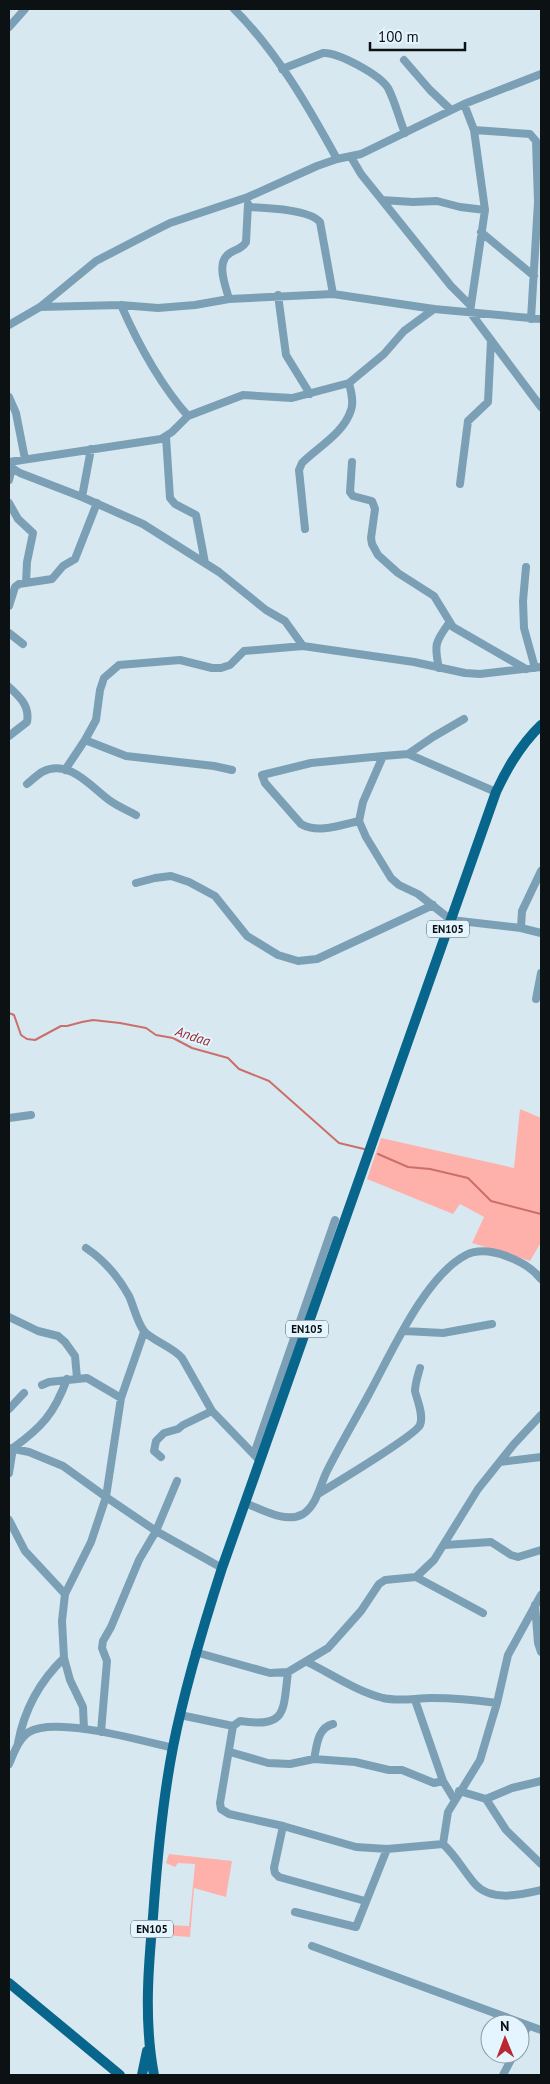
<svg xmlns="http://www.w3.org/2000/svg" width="550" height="2084" font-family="'PT Sans',sans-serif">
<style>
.green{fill:#feb1ab}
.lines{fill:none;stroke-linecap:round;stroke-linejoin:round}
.stream{stroke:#ca6f6a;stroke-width:2}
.minor{stroke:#7ba0b6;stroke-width:8}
.major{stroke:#08658c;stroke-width:10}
.labels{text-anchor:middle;stroke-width:4;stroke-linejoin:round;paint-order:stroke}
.shield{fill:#e5f5ff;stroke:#4d555a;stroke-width:1}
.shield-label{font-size:11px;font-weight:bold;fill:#0c1114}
.water-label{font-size:14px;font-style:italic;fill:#982a2c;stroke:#e5f5ff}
</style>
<rect width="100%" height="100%" fill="#d8e8f1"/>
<path class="green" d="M 520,1109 L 541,1118 L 541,1242 L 530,1261 L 472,1243 L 484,1217 L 460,1204 L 453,1214 L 367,1179 L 381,1138 L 514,1168 Z
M 169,1854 L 232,1861 L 226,1897 L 194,1888 L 190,1937 L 163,1935 L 160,1929 L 168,1925 L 189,1926 L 195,1864 L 178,1863 L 175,1867 L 166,1863 Z"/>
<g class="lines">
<path class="stream" d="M 9,1013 L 14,1015 L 21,1035 L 27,1039 L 35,1040 L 61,1026 L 67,1026 L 82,1022 L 93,1020 L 120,1023 L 146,1028 L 156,1035 L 173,1038 L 192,1048 L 228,1058 L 239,1069 L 269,1081 L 339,1143 L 364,1149
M 378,1154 L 408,1167 L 430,1169 L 468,1178 L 491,1201 L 541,1214"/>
<path class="minor" d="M 234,9 C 277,52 308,106 337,159
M 9,27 L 25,9
M 404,60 L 430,90 L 451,110
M 282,69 L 323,53 C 338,52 380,75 388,88 C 395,101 399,119 405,133
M 464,104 L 474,130 L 485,210 L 470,312 L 541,407
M 474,130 L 530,134 L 536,141 L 538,202 L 531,319
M 351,157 L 361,174 L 451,286 L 470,305
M 382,200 L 413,202 L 437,201 L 460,207 L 485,210
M 248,207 C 265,208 309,209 320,222 L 333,294
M 481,232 L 534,276
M 278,295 L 286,355 L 310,394
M 229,299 C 226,287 215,262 230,253 C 236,249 242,249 246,242 L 248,204
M 121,305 C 139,346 159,383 188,416
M 40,307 L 121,305 L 158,308 L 195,305 L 229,299 L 333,294 L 434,309 L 541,319
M 9,325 L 40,307 L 96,261 L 152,232 L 170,223 L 248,197 L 317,166 L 337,159 L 361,154 L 464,104 L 541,74
M 9,397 L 16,413 L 25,459
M 166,437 L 170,498 L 175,504 L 196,515 L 205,563
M 9,462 L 161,439 L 172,432 L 188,416 L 243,395 L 292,398 L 349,383 L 384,354 L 404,331 L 434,309
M 352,462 L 350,492 L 353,496 L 372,501 L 375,509 L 371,538 L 372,544 L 378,555 L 398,573 L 434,596 L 453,627 L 526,669
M 9,466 L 20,473 L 82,497 L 143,524 L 219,572 L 266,610 L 285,621 L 303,646
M 9,480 L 12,468
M 460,484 L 468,421 L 488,402 L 491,340
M 82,497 L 91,449
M 9,503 L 18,519 L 33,533 L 27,562 L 26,583
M 305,529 L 299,470 L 302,463 C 318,447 344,433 351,410 C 354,402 351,391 349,383
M 526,567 L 523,601 L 524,628 L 535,668
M 9,606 L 15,587 L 19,584 L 52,579 L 63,566 L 75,559 L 97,503
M 9,633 L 23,644
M 439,668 C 434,645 435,642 449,623
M 9,687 C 20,697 30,706 27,722 L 9,736
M 464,719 L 433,737 L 408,754 L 383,756 L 363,802 L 359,821 L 366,837 L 391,878 L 399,885 L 418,894 L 451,920 L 521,928 L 541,933
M 408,754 L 496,792
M 65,770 L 85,740
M 232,770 L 214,766 L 126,756 L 85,740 L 96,720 L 100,690 L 104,678 L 119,665 L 180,660 L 212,668 L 221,668 L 230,665 L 244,651 L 303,646 L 414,662 L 465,673 L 480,674 L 541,667
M 27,784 C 32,780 37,775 42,772 C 69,758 91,787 109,800 C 117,806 127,810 136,815
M 359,821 C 341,825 318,834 301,824 L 265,783 L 262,775 L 311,763 L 383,756
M 136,883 L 155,878 L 171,876 L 189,882 L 215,896 L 247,936 L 278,955 L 298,961 L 317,959 L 433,905
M 521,928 L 522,911 L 541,871
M 536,999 L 541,973
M 9,1118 L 31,1115
M 86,1248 C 104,1260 118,1276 129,1296 C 134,1307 137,1322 144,1331 C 151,1340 173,1347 182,1358 L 212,1411 L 260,1461
M 9,1317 L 38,1331 L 58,1336 L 65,1342 L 75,1356 L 77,1378
M 404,1331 L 443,1333 L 492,1324
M 42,1385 L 49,1382 L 87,1378 L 121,1398
M 9,1409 L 24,1393
M 9,1448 L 29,1452 L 63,1466 L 106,1497 L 156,1531 L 222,1568
M 254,1454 L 335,1220
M 161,1457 L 154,1451 L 156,1441 L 164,1433 L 178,1429 L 183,1425 L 212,1411
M 500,1462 L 541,1457
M 9,1473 L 13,1448 C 42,1427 54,1414 67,1379
M 318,1494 C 334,1484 415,1436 420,1425 C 424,1415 417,1400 415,1391 C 415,1384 418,1375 420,1368
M 245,1503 C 261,1509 286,1524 303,1514 C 317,1505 320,1485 327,1471 C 340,1445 355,1420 369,1394 C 391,1354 425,1276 466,1255 C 488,1244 527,1261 541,1279
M 9,1520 L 25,1551 L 65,1594 L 62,1621 L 64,1658 L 70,1680 L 83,1707 L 84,1729
M 445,1545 L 491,1542 L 511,1555 L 518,1557 L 541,1550
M 416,1577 L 483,1613
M 65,1594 L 91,1542 L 106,1497 L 121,1398 L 144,1332
M 535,1605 L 538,1643 L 541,1652
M 195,1652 L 270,1673 L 288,1672 L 328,1648 L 361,1611 L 379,1584 L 385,1580 L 416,1577 L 434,1560 L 478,1489 L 514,1444 L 541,1415
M 307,1662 C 332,1674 356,1691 383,1698 C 400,1702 415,1698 432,1698 C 454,1698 475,1700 497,1703
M 415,1700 L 443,1781 L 454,1799
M 180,1715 L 233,1726 L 240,1721 C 287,1728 283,1712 288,1672
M 233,1726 L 220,1803 L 221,1809 L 229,1814 L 283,1826 L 356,1847 L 387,1849 L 443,1844 C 456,1856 463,1870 475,1884 C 491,1902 520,1895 541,1890
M 101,1732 L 107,1661 L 102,1648 L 103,1641 L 111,1627 L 139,1560 L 156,1531 L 177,1481
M 18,1743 C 24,1711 40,1681 64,1658
M 230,1752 L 268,1763 L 290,1764 L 314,1759 L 355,1762 L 389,1770 L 402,1770 L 434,1783 L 443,1781
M 314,1759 C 317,1746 317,1728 333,1724
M 9,1764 C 14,1753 19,1738 29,1732 C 55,1716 143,1741 173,1748
M 459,1791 L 486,1799 L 512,1788 L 541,1781
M 486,1799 L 506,1830 L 541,1864
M 283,1826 L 274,1868 L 275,1873 L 279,1877 L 365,1901
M 443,1844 L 448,1812 L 480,1760 L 497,1703 L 508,1655 L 541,1595
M 295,1912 L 356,1927 L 387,1849
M 312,1946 L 541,2030
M 520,2042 L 528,2026
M 503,2075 L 514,2054"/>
<path class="major" d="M 9,1983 L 120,2075
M 142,2075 L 147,2051
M 154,2075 C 144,2023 148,1969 153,1917 C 157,1860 162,1803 173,1747 C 185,1686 203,1627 222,1568 L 496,792 C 508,766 521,744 541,725"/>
</g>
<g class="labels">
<g class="shield">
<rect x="427" y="920.5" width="42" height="17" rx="4"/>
<rect x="286" y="1320.5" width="42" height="17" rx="4"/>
<rect x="131" y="1920.5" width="42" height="17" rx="4"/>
</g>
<g class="shield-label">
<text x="448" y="933">EN105</text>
<text x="307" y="1333">EN105</text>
<text x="152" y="1933">EN105</text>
</g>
<g class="water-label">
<text transform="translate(193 1036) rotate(18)" y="5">Andaa</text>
</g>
</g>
<rect width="550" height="2084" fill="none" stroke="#0c1114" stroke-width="20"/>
<g transform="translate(505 2039) rotate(359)"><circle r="24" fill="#e5f5ff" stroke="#8e9aa1"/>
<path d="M0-4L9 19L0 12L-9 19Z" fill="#b92830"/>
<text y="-8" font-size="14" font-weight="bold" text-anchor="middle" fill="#0c1114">N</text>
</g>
<path d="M370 42v8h95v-8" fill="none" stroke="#0c1114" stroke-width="2.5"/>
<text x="378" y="42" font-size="15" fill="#0c1114" stroke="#e5f5ff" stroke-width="4" paint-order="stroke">100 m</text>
</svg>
